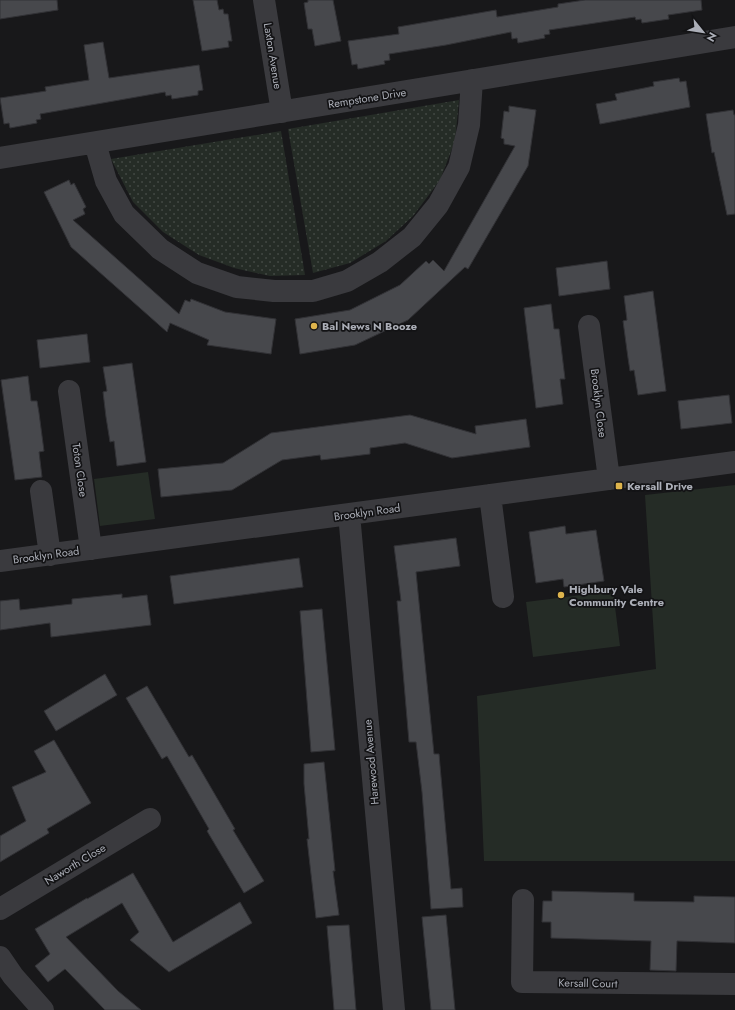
<svg xmlns="http://www.w3.org/2000/svg" width="735" height="1010" font-family="Jost,sans-serif">
<style>
.grass{fill:url(#grass-dots)}
.park{fill:#252c26}
.building{fill:#47484c;stroke:#323236}
.lines{fill:none;stroke-linecap:round;stroke-linejoin:round}
.minor{stroke:#3a3a3e;stroke-width:22}
.poi-dot{fill:#deb44c;stroke:#131315;stroke-width:1.5}
.labels{text-anchor:middle;stroke-width:3.5;stroke-linejoin:round;paint-order:stroke}
.street-label{font-size:11px;fill:#acafb8;stroke:#131315}
.poi-label{font-size:11px;font-weight:bold;fill:#acafb8;stroke:#131315;text-anchor:start}
</style>
<defs>
<pattern id="grass-dots" width="8" height="8" patternUnits="userSpaceOnUse"><rect width="8" height="8" fill="#252c26"/><path d="M2 2h.1M6 6h.1" fill="none" stroke="#424843" stroke-width="1.8" stroke-linecap="round"/></pattern>
</defs>
<rect width="100%" height="100%" fill="#18181a"/>
<path class="grass" d="M 459,100 L 455,141 L 440,180 L 413,216 L 386,241 L 350,263 L 313,273 L 288,129 Z
M 281,131 L 305,275 L 270,276 L 234,268 L 199,255 L 163,232 L 133,202 L 111,159 Z"/>
<path class="park" d="M 148,472 L 155,519 L 100,526 L 94,479 Z
M 735,485 L 735,861 L 484,861 L 477,696 L 656,669 L 645,495 Z
M 613,591 L 620,646 L 533,657 L 526,602 Z"/>
<path class="building" d="M 0,0 L 57,0 L 58,10 L 0,19 Z
M 193,0 L 217,0 L 219,10 L 223,9 L 224,14 L 228,14 L 232,41 L 228,41 L 229,47 L 202,51 Z
M 308,0 L 333,0 L 341,41 L 315,46 L 312,29 L 308,29 L 304,3 L 308,2 Z
M 585,0 L 701,0 L 702,10 L 668,15 L 669,19 L 642,23 L 641,19 L 636,20 L 635,17 L 549,30 L 550,34 L 544,35 L 545,38 L 518,43 L 517,38 L 512,39 L 511,32 L 446,45 L 389,54 L 390,60 L 384,61 L 385,64 L 358,69 L 357,64 L 352,65 L 348,41 L 399,34 L 398,27 L 496,10 L 497,17 L 558,7 L 558,4 Z
M 103,42 L 109,78 L 199,65 L 203,90 L 198,91 L 198,95 L 172,99 L 171,95 L 166,96 L 165,92 L 40,114 L 41,119 L 36,120 L 37,123 L 10,128 L 9,123 L 4,124 L 0,98 L 46,91 L 45,87 L 89,80 L 84,45 Z
M 679,78 L 680,82 L 686,81 L 690,107 L 600,124 L 596,104 L 617,100 L 615,94 L 654,86 L 653,82 Z
M 509,106 L 536,110 L 528,166 L 468,269 L 465,267 L 408,320 L 355,345 L 300,354 L 295,319 L 350,310 L 400,285 L 426,261 L 429,264 L 433,260 L 444,271 L 515,146 L 504,144 L 504,139 L 501,138 L 504,111 L 509,112 Z
M 733,110 L 734,115 L 735,115 L 735,214 L 727,215 L 714,152 L 712,153 L 706,114 Z
M 69,180 L 71,185 L 74,183 L 86,207 L 83,209 L 85,214 L 73,220 L 179,314 L 185,300 L 190,302 L 191,299 L 225,312 L 276,319 L 271,354 L 207,345 L 209,340 L 170,323 L 167,332 L 71,247 L 44,192 Z
M 607,261 L 610,289 L 559,296 L 556,268 Z
M 653,291 L 666,391 L 638,395 L 634,370 L 630,371 L 628,358 L 623,321 L 627,320 L 624,296 Z
M 551,304 L 554,329 L 559,329 L 565,379 L 560,379 L 563,404 L 536,408 L 524,308 Z
M 87,334 L 90,362 L 40,368 L 37,340 Z
M 132,363 L 146,462 L 117,466 L 114,441 L 110,442 L 106,417 L 103,392 L 107,391 L 103,367 Z
M 28,376 L 31,401 L 37,401 L 39,413 L 44,451 L 39,452 L 42,477 L 15,480 L 1,380 Z
M 729,395 L 732,423 L 681,429 L 678,401 Z
M 410,415 L 476,434 L 475,426 L 526,419 L 530,447 L 452,458 L 405,443 L 370,448 L 370,454 L 321,460 L 320,455 L 282,460 L 232,490 L 161,497 L 158,469 L 223,463 L 271,433 Z
M 565,526 L 566,534 L 596,530 L 604,581 L 564,587 L 563,579 L 536,583 L 529,532 Z
M 456,538 L 460,566 L 416,572 L 434,754 L 439,754 L 451,889 L 462,888 L 463,907 L 431,909 L 422,792 L 416,742 L 409,742 L 397,601 L 401,601 L 394,546 Z
M 299,558 L 303,587 L 174,604 L 170,576 Z
M 122,594 L 122,598 L 147,595 L 151,625 L 51,637 L 50,623 L 0,630 L 0,601 L 19,599 L 20,610 L 72,604 L 72,599 Z
M 322,609 L 335,750 L 311,752 L 300,611 Z
M 105,674 L 117,695 L 56,731 L 44,711 Z
M 147,686 L 189,757 L 192,755 L 235,829 L 233,830 L 264,881 L 244,893 L 207,831 L 209,829 L 167,756 L 162,759 L 126,698 Z
M 54,740 L 91,803 L 47,829 L 49,833 L 0,862 L 0,836 L 26,821 L 12,787 L 46,772 L 34,751 Z
M 324,762 L 335,871 L 333,871 L 339,915 L 316,918 L 307,839 L 309,839 L 304,784 L 304,764 Z
M 133,873 L 173,942 L 240,902 L 252,923 L 169,972 L 130,940 L 139,932 L 122,903 L 66,937 L 118,991 L 141,1010 L 105,1010 L 65,969 L 48,982 L 35,966 L 50,954 L 35,929 L 87,898 L 87,899 Z
M 552,891 L 634,893 L 634,901 L 694,902 L 694,896 L 735,897 L 735,943 L 677,941 L 676,971 L 650,970 L 651,941 L 551,938 L 551,922 L 542,922 L 543,901 L 552,901 Z
M 446,915 L 455,1010 L 431,1010 L 422,917 Z
M 349,925 L 356,1010 L 334,1010 L 327,926 Z"/>
<g class="lines">
<path class="minor" d="M 264,0 L 282,112
M 95,143 L 106,181 L 124,214 L 160,249 L 197,273 L 237,287 L 274,291 L 313,291 L 347,281 L 380,262 L 412,237 L 438,205 L 459,167 L 469,125 L 472,80
M 0,158 L 735,37
M 589,326 L 609,479
M 69,391 L 91,549
M 41,491 L 50,555
M 490,495 L 503,597
M 349,514 L 394,1010
M 0,561 L 735,462
M 523,900 L 522,982 L 735,984
M 0,909 L 150,819
M 0,957 L 13,976 L 43,1010"/>
</g>
<g class="poi-dot">
<circle cx="314" cy="326" r="4"/>
<rect x="615" y="482" width="8" height="8" rx="2"/>
<circle cx="561" cy="595" r="4"/>
</g>
<g class="labels">
<g class="street-label">
<text transform="translate(273 56) rotate(81)" y="4">Laxton Avenue</text>
<text transform="translate(367 98) rotate(-9)" y="4">Rempstone Drive</text>
<text transform="translate(599 403) rotate(83)" y="4">Brooklyn Close</text>
<text transform="translate(80 470) rotate(82)" y="4">Toton Close</text>
<text transform="translate(367 512) rotate(-8)" y="4">Brooklyn Road</text>
<text transform="translate(46 555) rotate(-8)" y="4">Brooklyn Road</text>
<text transform="translate(371 762) rotate(-95)" y="4">Harewood Avenue</text>
<text transform="translate(75 864) rotate(-31)" y="4">Naworth Close</text>
<text transform="translate(588 983) rotate(1)" y="4">Kersall Court</text>
</g>
<g class="poi-label">
<text x="322" y="330">Bal News N Booze</text>
<text x="627" y="490">Kersall Drive</text>
<text x="569" y="593">Highbury Vale<tspan x="569" dy="13">Community Centre</tspan></text>
</g>
</g>
<g transform="translate(703 32) rotate(120)" stroke="#131315" stroke-width="3" paint-order="stroke">
<path d="M0-3L7 15L0 10L-7 15Z" fill="#acafb8"/>
<text y="-6" font-size="11" font-weight="bold" text-anchor="middle" fill="#acafb8">N</text>
</g>
</svg>
